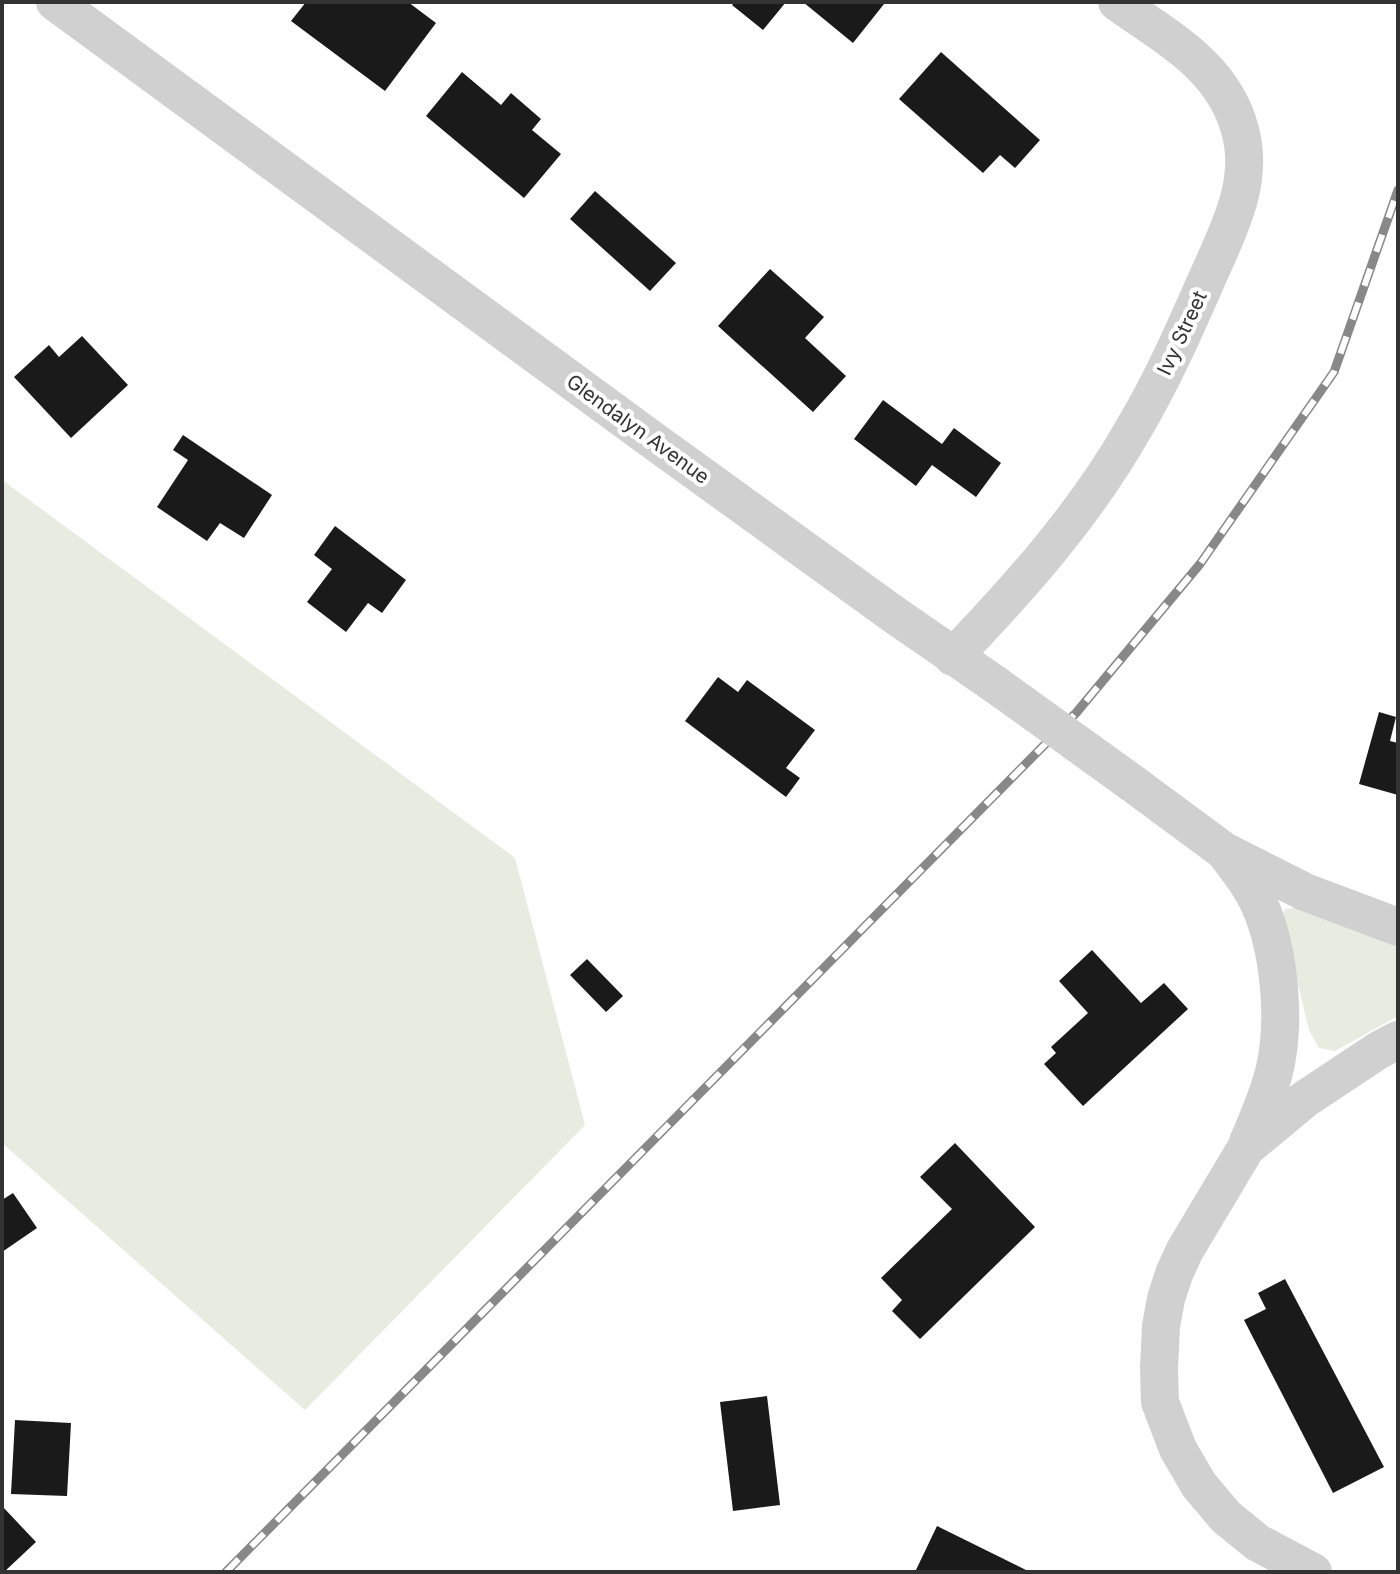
<svg xmlns="http://www.w3.org/2000/svg" width="1400" height="1574" font-family="Inter,sans-serif">
<style>
.green{fill:#e6ecdf}
.building{fill:#1a1a1a}
.lines{fill:none;stroke-linecap:round;stroke-linejoin:round}
.minor{stroke:#d0d0d0;stroke-width:38}
.rail-casing{stroke:#888;stroke-width:9}
.rail{stroke:#fff;stroke-width:6;stroke-dasharray:18;stroke-linecap:butt}
.minor-bridge{stroke:#d0d0d0;stroke-width:38}
.labels{text-anchor:middle;stroke-width:8;stroke-linejoin:round;paint-order:stroke}
.street-label{font-size:20px;fill:#333;stroke:#fff}
</style>
<rect width="100%" height="100%" fill="#fff"/>
<path class="green" d="M 2,480 L 515,858 L 585,1125 L 305,1410 L 2,1143 Z
M 1295,908 L 1398,944 L 1398,1016 L 1335,1051 L 1319,1048 L 1309,1030 L 1282,918 L 1285,909 Z"/>
<path class="building" d="M 306,2 L 408,2 L 436,23 L 385,91 L 291,21 Z
M 735,2 L 786,2 L 763,30 L 732,5 Z
M 803,2 L 881,2 L 884,4 L 853,43 Z
M 941,52 L 1040,140 L 1015,168 L 1000,155 L 983,173 L 899,99 Z
M 462,72 L 501,105 L 511,93 L 541,119 L 532,130 L 561,154 L 524,198 L 426,116 Z
M 595,191 L 676,263 L 650,291 L 570,219 Z
M 770,269 L 824,317 L 805,338 L 846,376 L 813,412 L 718,326 Z
M 82,336 L 128,385 L 71,438 L 14,377 L 49,345 L 59,357 Z
M 883,400 L 942,444 L 954,428 L 1001,463 L 976,497 L 932,465 L 916,486 L 854,439 Z
M 183,435 L 272,495 L 244,538 L 220,523 L 207,541 L 157,507 L 188,460 L 173,450 Z
M 335,526 L 406,580 L 382,613 L 368,603 L 346,632 L 307,602 L 332,569 L 314,555 Z
M 718,677 L 738,692 L 747,680 L 815,730 L 786,768 L 800,778 L 786,797 L 685,721 Z
M 1379,712 L 1396,717 L 1390,741 L 1398,743 L 1398,795 L 1359,784 Z
M 1092,950 L 1141,1003 L 1164,983 L 1188,1009 L 1083,1106 L 1044,1064 L 1056,1053 L 1051,1047 L 1088,1013 L 1059,981 Z
M 587,959 L 623,996 L 606,1012 L 570,975 Z
M 955,1143 L 1035,1227 L 920,1339 L 892,1311 L 902,1300 L 881,1278 L 952,1209 L 920,1177 Z
M 13,1193 L 37,1228 L 2,1252 L 2,1200 Z
M 1285,1279 L 1384,1467 L 1333,1493 L 1244,1320 L 1266,1309 L 1258,1293 Z
M 767,1396 L 780,1505 L 733,1511 L 720,1402 Z
M 15,1420 L 71,1423 L 67,1496 L 11,1494 Z
M 2,1506 L 36,1542 L 4,1572 L 2,1572 Z
M 937,1526 L 1030,1572 L 915,1572 Z"/>
<g class="lines">
<path class="minor" d="M 55,2 L 651,439 L 896,616 L 996,685
M 953,657 C 1021,586 1086,513 1134,428 C 1162,381 1184,331 1206,281 C 1227,233 1255,183 1240,130 C 1223,66 1167,38 1117,2
M 1132,783 L 1224,851 L 1305,892 L 1398,927
M 1224,851 C 1238,869 1252,887 1261,908 C 1280,954 1286,1024 1274,1072 C 1268,1096 1258,1119 1248,1142
M 1313,1572 L 1258,1543 L 1226,1517 L 1199,1485 L 1178,1449 L 1160,1402 L 1159,1368 L 1161,1326 L 1166,1299 L 1174,1274 L 1185,1250 L 1246,1148 L 1305,1099 L 1379,1050 L 1398,1040"/>
<g class="rail-casing">
<path id="rail" d="M 226,1572 L 1076,713 L 1200,564 L 1334,372 L 1398,190"/>
</g>
<use href="#rail" class="rail"/>
<path class="minor-bridge" d="M 996,685 L 1132,783"/>
</g>
<g class="labels">
<g class="street-label">
<text transform="translate(1182 333) rotate(-65)" y="7">Ivy Street</text>
<text transform="translate(638 429) rotate(36)" y="7">Glendalyn Avenue</text>
</g>
</g>
<rect width="1400" height="1574" fill="none" stroke="#333333" stroke-width="8"/>
</svg>
